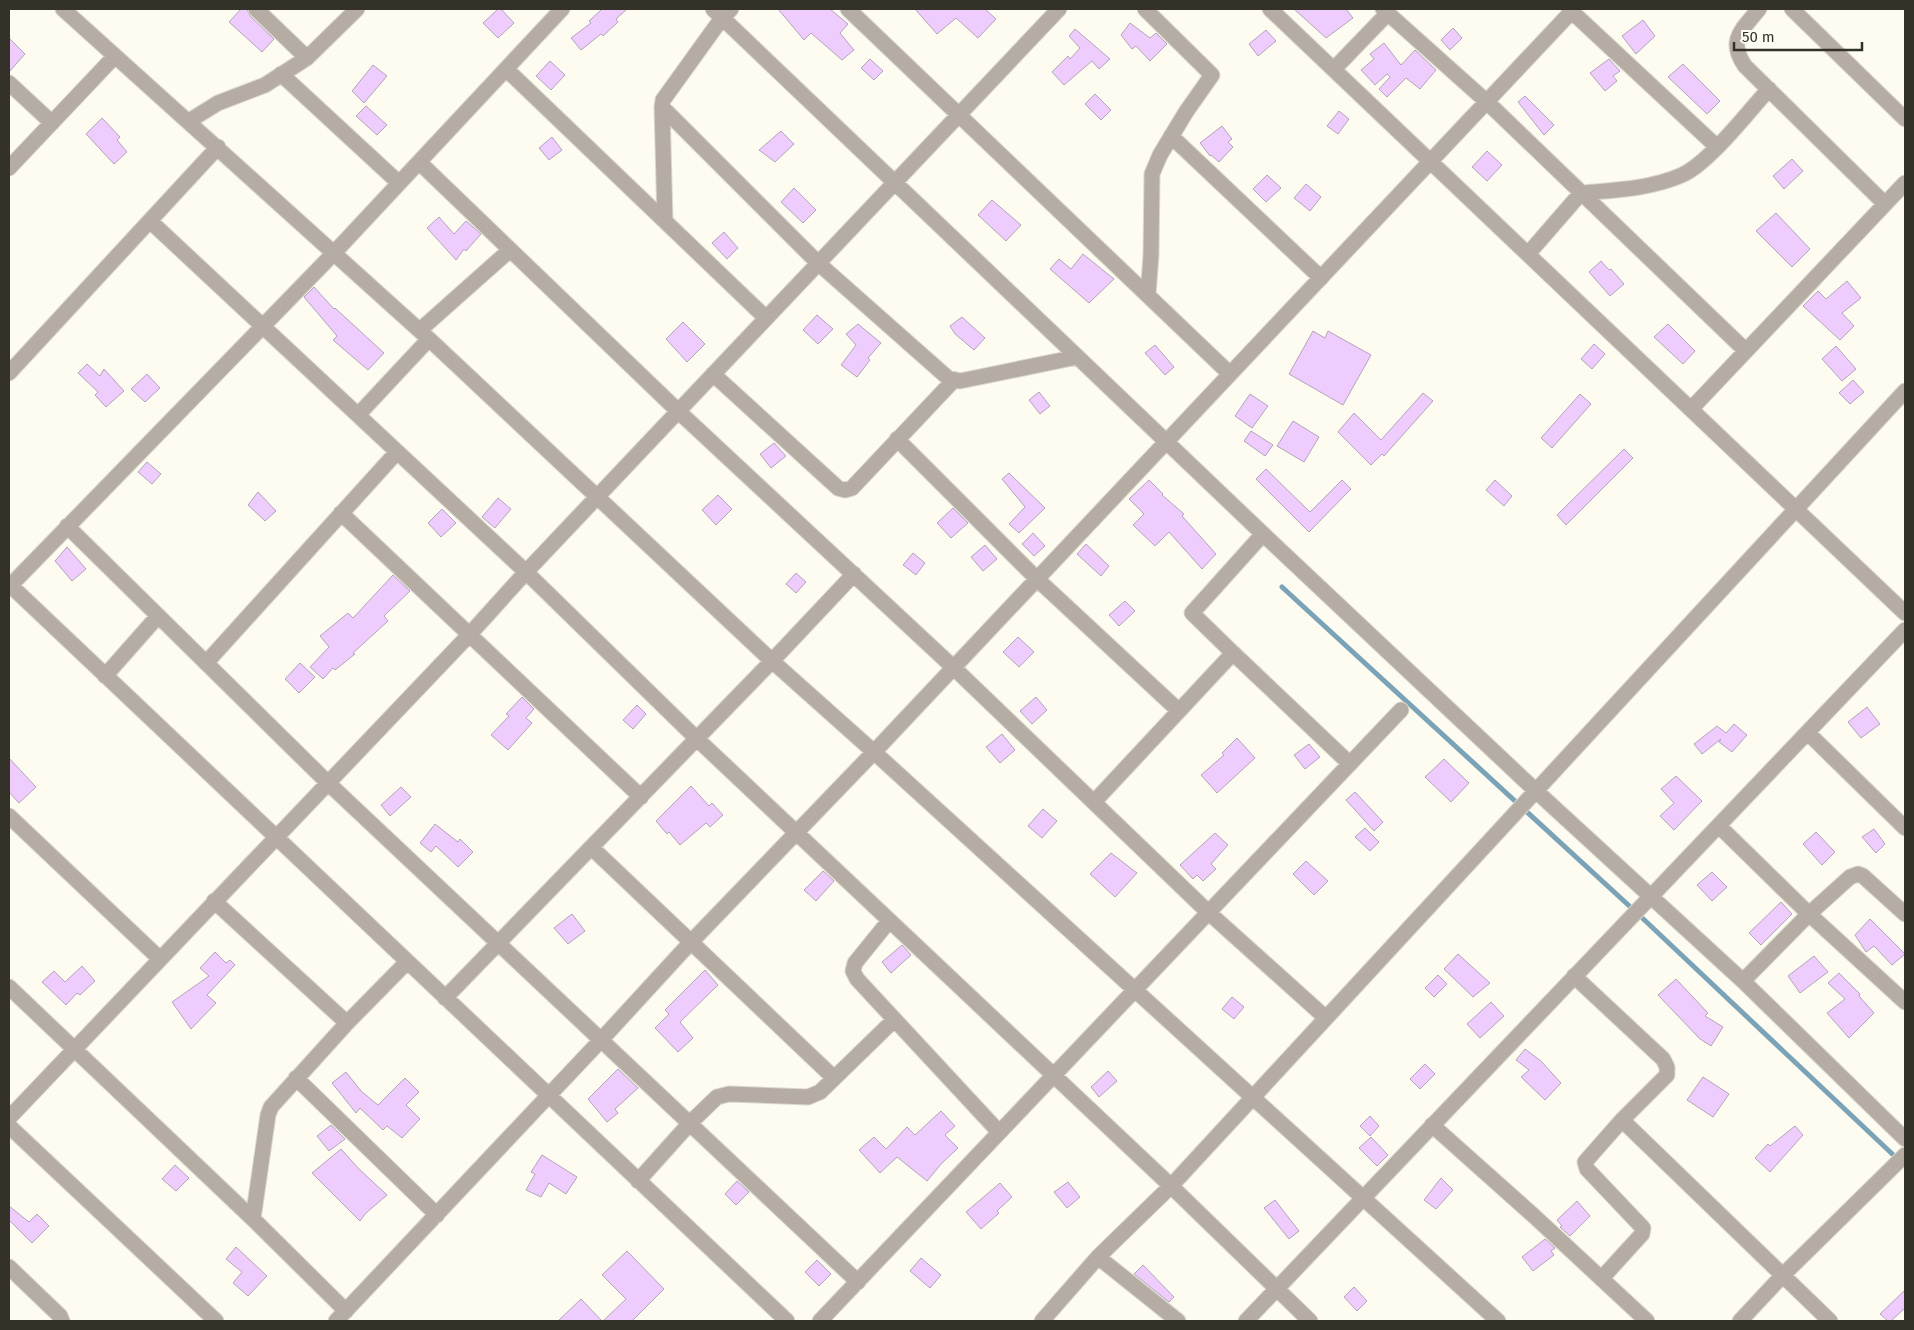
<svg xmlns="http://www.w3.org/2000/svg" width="1914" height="1330" font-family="'Fira Sans',sans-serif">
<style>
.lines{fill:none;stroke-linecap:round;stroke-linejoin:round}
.stream{stroke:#7ba3b8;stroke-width:5}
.building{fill:#eeccfd;stroke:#b2a4ba}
.minor-casing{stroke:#dad8cd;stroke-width:17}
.minor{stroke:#b5ada4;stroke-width:15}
</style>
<rect width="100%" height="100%" fill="#fefcf1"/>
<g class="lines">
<path class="stream" d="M 1282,587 L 1637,913 L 1905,1166"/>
</g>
<path class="building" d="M 241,9 L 247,9 L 250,16 L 274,39 L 262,52 L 229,22 Z
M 498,9 L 501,9 L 514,23 L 498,38 L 483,23 Z
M 602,9 L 627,9 L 616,19 L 618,22 L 603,36 L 601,34 L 581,50 L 571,38 L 591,23 L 589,21 Z
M 778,9 L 830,9 L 848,24 L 840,33 L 854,50 L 842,60 L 811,33 L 804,40 Z
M 915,9 L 985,9 L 996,19 L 978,38 L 956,18 L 937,34 Z
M 1294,9 L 1346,9 L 1353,18 L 1326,38 Z
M 1643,20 L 1655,36 L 1636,54 L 1622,36 Z
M 1130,23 L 1150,38 L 1156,33 L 1167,44 L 1150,61 L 1136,46 L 1132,49 L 1121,35 Z
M 1453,28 L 1462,38 L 1450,50 L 1441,40 Z
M 1075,29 L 1110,59 L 1099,69 L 1092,61 L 1064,85 L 1052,72 L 1068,56 L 1070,59 L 1080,48 L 1069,36 Z
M 1266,30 L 1276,41 L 1258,56 L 1249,44 Z
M 9,38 L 25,54 L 9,72 Z
M 1384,43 L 1401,65 L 1415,50 L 1436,70 L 1420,89 L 1406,78 L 1387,97 L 1379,89 L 1390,77 L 1387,74 L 1375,85 L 1361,70 L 1374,59 L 1370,54 Z
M 870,59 L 883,71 L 874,80 L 861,68 Z
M 1609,59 L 1620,71 L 1613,76 L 1617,81 L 1605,91 L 1590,73 Z
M 550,61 L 565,75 L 551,90 L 536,76 Z
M 1683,64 L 1720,101 L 1707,114 L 1668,77 Z
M 373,65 L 387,76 L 364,103 L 352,91 Z
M 1095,94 L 1111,110 L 1101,120 L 1085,104 Z
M 1525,96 L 1554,125 L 1544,135 L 1518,102 Z
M 366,106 L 387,125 L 377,135 L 356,116 Z
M 1339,111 L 1349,119 L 1338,134 L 1327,126 Z
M 102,118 L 120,137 L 117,140 L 127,152 L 114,164 L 86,134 Z
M 1222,126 L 1232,139 L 1228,142 L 1233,147 L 1219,162 L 1211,155 L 1210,156 L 1200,143 Z
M 781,131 L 794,144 L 775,162 L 759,150 Z
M 552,137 L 562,150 L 549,160 L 539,148 Z
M 1487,151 L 1502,165 L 1487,181 L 1472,167 Z
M 1792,159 L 1803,171 L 1784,189 L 1773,176 Z
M 1267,175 L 1281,188 L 1266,202 L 1253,189 Z
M 1306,184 L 1321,197 L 1310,211 L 1294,198 Z
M 794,188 L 816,210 L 803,223 L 781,202 Z
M 992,200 L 1021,225 L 1006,241 L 978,215 Z
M 1776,213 L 1810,249 L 1792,267 L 1756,231 Z
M 439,217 L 454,234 L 466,221 L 481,234 L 466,251 L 464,249 L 456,260 L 427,228 Z
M 724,232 L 738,248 L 727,259 L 712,243 Z
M 1083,254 L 1114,279 L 1089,303 L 1050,269 L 1059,259 L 1071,269 Z
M 1601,261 L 1609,270 L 1611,269 L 1624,284 L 1610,296 L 1589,272 Z
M 1847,281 L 1861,298 L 1842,313 L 1854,326 L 1840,340 L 1803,306 L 1818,291 L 1826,299 Z
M 314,287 L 334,309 L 335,308 L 384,353 L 368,370 L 333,340 L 337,336 L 304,297 Z
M 817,315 L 833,329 L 818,344 L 803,330 Z
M 962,317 L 985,338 L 974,350 L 955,334 L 950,326 Z
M 683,322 L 705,344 L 687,362 L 666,339 Z
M 858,324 L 881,343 L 868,358 L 870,360 L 857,377 L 841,365 L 856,345 L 846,334 Z
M 1668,324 L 1695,351 L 1683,364 L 1654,337 Z
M 1313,331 L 1325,338 L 1328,331 L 1371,355 L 1343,405 L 1289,374 Z
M 1594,344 L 1605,354 L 1592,369 L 1581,359 Z
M 1155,345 L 1174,367 L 1165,375 L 1145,353 Z
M 1836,346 L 1856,369 L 1842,381 L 1822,359 Z
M 87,364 L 100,376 L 104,369 L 124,391 L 106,407 L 95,395 L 98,392 L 78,373 Z
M 147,374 L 160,388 L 145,402 L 131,389 Z
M 1853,380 L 1864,392 L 1850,404 L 1839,393 Z
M 1039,392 L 1050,406 L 1040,414 L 1029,400 Z
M 1423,393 L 1433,401 L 1384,456 L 1382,454 L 1371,465 L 1338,432 L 1354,413 L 1381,440 Z
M 1250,394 L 1268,406 L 1252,428 L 1235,416 Z
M 1580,394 L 1591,404 L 1552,448 L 1541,438 Z
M 1293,421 L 1319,437 L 1304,462 L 1277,446 Z
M 1251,431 L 1273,445 L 1265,456 L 1244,441 Z
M 774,443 L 786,456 L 771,468 L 760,454 Z
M 1624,449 L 1633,458 L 1566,525 L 1557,515 Z
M 147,462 L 161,474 L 152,484 L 138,472 Z
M 1266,469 L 1310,512 L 1342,480 L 1351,489 L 1309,532 L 1256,479 Z
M 1009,473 L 1045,508 L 1019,533 L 1009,524 L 1025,507 L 1002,479 Z
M 1149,480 L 1163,494 L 1162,495 L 1184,514 L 1182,516 L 1216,554 L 1202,569 L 1169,532 L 1155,546 L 1133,525 L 1144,514 L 1129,499 Z
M 1495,480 L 1512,496 L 1504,506 L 1486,490 Z
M 258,492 L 276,511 L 265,521 L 248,505 Z
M 718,495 L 732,509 L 716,525 L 702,510 Z
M 498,498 L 511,509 L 495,528 L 482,517 Z
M 953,508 L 968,523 L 951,538 L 937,523 Z
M 442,509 L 456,523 L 441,537 L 428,523 Z
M 1033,533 L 1045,546 L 1034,556 L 1022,544 Z
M 1086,544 L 1109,566 L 1101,576 L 1077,554 Z
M 985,545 L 997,559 L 983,571 L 971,557 Z
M 67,547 L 86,569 L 72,581 L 55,561 Z
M 913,553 L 925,563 L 916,575 L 903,565 Z
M 796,573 L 806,582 L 796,593 L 786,584 Z
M 393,575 L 410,591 L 384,616 L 388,621 L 353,653 L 355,654 L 335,670 L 333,668 L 323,679 L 310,667 L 329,647 L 320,636 L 348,613 L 353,618 Z
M 1125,601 L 1135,611 L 1119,626 L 1109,615 Z
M 1018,637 L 1034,652 L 1019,667 L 1003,652 Z
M 300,663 L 315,677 L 299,693 L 285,679 Z
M 522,697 L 534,709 L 526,718 L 532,723 L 508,750 L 491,735 L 509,716 L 506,714 Z
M 1036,697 L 1047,710 L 1032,724 L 1020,711 Z
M 637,705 L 646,714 L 633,729 L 623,720 Z
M 1867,707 L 1880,724 L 1861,738 L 1848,722 Z
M 1734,724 L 1747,735 L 1732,752 L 1719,742 L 1721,739 L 1702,754 L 1694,744 L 1717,726 L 1726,733 Z
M 1002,734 L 1015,750 L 1000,763 L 986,747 Z
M 1237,738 L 1255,758 L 1217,793 L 1201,775 L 1224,755 L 1222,753 Z
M 1309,744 L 1320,757 L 1305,769 L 1294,755 Z
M 9,758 L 36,787 L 19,803 L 9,792 Z
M 1444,759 L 1469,783 L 1451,802 L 1425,777 Z
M 1676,776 L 1702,801 L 1674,830 L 1660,816 L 1674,803 L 1661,789 Z
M 691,786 L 709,806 L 712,803 L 723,815 L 710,827 L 706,823 L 680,845 L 669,832 L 667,834 L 656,821 Z
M 401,787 L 411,797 L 390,816 L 381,805 Z
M 1355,792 L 1383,822 L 1374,831 L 1346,800 Z
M 1043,809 L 1057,821 L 1042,838 L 1028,826 Z
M 435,824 L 458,842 L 460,839 L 473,852 L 458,867 L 436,846 L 431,852 L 420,843 Z
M 1365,828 L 1379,842 L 1370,851 L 1355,837 Z
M 1874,829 L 1885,844 L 1876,853 L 1862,837 Z
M 1816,832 L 1835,852 L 1822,865 L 1803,844 Z
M 1215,833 L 1228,845 L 1211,864 L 1216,869 L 1203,881 L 1197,875 L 1193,879 L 1180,865 Z
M 1111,853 L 1137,873 L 1115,897 L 1090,874 Z
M 1306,861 L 1328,881 L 1314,895 L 1293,874 Z
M 823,871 L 834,881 L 816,901 L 804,890 Z
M 1712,872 L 1727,887 L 1712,901 L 1697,885 Z
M 1781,902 L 1792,914 L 1761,945 L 1749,933 Z
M 572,914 L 585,931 L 568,944 L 554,928 Z
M 1870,919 L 1905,954 L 1892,965 L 1874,946 L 1866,952 L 1855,935 Z
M 902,945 L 911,955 L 891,973 L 882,962 Z
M 215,952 L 226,963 L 230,960 L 235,965 L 207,995 L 216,1003 L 191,1029 L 172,1002 L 209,976 L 200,968 Z
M 1458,954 L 1490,983 L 1473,997 L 1444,969 Z
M 1814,956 L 1828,972 L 1800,993 L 1788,976 Z
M 82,966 L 95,981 L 80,995 L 77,993 L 66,1005 L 42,982 L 54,971 L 65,982 Z
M 705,970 L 718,985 L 680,1022 L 693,1038 L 678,1052 L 655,1028 L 669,1014 L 665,1010 Z
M 1839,973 L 1860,994 L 1859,996 L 1874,1013 L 1849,1038 L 1827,1013 L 1845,999 L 1828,983 Z
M 1438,975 L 1447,984 L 1434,997 L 1425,988 Z
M 1676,979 L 1708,1013 L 1705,1016 L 1723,1027 L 1711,1046 L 1700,1039 L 1658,995 Z
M 1232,997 L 1244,1007 L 1234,1019 L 1222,1009 Z
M 1491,1002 L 1504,1016 L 1480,1038 L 1467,1024 Z
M 1525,1049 L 1541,1061 L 1561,1083 L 1545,1100 L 1521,1077 L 1529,1070 L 1516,1060 Z
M 1425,1064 L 1435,1074 L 1420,1089 L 1410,1079 Z
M 618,1069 L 638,1088 L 615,1109 L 618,1113 L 607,1122 L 588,1099 Z
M 1108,1071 L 1117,1081 L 1099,1097 L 1091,1087 Z
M 346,1072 L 361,1091 L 378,1105 L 405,1078 L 419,1092 L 406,1105 L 420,1119 L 402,1138 L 387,1126 L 383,1130 L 360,1108 L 356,1113 L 332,1083 Z
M 1703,1077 L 1729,1094 L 1713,1117 L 1687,1100 Z
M 941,1111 L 955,1126 L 945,1135 L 958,1148 L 942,1163 L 927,1181 L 897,1157 L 880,1173 L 859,1150 L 874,1137 L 886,1149 L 907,1127 L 915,1135 Z
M 1370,1116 L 1379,1126 L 1370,1136 L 1360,1126 Z
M 331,1125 L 345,1139 L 329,1151 L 317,1136 Z
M 1795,1126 L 1803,1135 L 1770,1172 L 1755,1158 L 1768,1144 L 1770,1146 Z
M 1371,1137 L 1388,1155 L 1377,1166 L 1359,1148 Z
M 341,1149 L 359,1169 L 387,1195 L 366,1213 L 360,1221 L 312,1173 Z
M 542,1155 L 577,1177 L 566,1194 L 549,1183 L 541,1197 L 526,1190 L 535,1174 L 531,1172 Z
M 175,1165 L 189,1178 L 176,1191 L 162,1179 Z
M 1441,1178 L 1453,1190 L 1436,1209 L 1424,1200 Z
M 737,1181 L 749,1192 L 736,1205 L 725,1194 Z
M 1068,1182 L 1080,1197 L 1067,1208 L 1054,1192 Z
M 1000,1183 L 1012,1197 L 997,1211 L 999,1213 L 981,1229 L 966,1212 Z
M 1275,1200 L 1299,1231 L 1289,1239 L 1264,1208 Z
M 1577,1201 L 1590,1216 L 1570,1236 L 1560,1227 L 1562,1226 L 1557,1220 Z
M 9,1206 L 29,1222 L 37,1214 L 49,1226 L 32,1243 L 9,1220 Z
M 1545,1239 L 1555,1248 L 1551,1251 L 1554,1255 L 1533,1271 L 1522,1257 Z
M 236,1247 L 267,1276 L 248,1296 L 233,1283 L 242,1272 L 226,1259 Z
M 627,1251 L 664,1289 L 632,1321 L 603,1321 L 626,1299 L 602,1275 Z
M 921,1258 L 941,1275 L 930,1288 L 910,1271 Z
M 817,1260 L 831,1274 L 819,1286 L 805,1272 Z
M 1143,1265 L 1174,1297 L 1169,1302 L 1134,1274 Z
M 1354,1287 L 1367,1301 L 1357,1311 L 1344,1297 Z
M 1905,1290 L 1905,1308 L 1891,1321 L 1888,1321 L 1880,1314 Z
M 581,1299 L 602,1321 L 558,1321 Z"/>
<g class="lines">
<g class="minor-casing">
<path id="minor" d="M 63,9 L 429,339 L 772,661 L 874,752 L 1498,1321
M 256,9 L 307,58
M 713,9 L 1263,534 L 1536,791 L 1743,981 L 1905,1139
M 848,9 L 1230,374
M 1145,9 L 1212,75 L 1186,112 L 1160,155 L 1152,174 L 1151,255 L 1148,295
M 1270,9 L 1905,613
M 1383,9 L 1487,102 L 1746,351
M 1569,9 L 1716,146
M 1759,9 C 1742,30 1727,40 1745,66 L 1885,204
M 1792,9 L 1905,119
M 506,69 L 766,318
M 1334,69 L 1388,13
M 281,74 L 399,183
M 9,83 L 52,123
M 662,107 L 818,263 L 948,378 L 960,381 L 1077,357
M 189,121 L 218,103 L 265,85 L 307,58 L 357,9
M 1171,136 L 1321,278
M 419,162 L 678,411 L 954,668 L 1208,912 L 1326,1018
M 9,168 L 115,56
M 150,221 L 526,572 L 696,738 L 1171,1186 L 1310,1321
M 665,221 L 662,107 L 663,100 L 722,18 L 731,9
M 1528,254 L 1581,193 C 1615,190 1650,189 1682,175 C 1709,163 1748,112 1769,89
M 420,330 L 510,250
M 9,373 L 218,147
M 713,374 L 838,488 L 845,490 L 852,488 L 953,381
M 1691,409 L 1905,183
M 358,415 L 429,339
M 897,439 L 1037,579 L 1179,711
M 341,513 L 641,797
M 67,526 L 327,782 L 858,1282
M 9,584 L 787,1321
M 9,587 L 333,254 L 562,9
M 1233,653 L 1350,764
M 206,663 L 397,452
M 105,676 L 158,616
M 1808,733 L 1905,828
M 1094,802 L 1233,653 L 1192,613 L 1263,534
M 9,816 L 160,959
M 1719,826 L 1809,914 L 1905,1002
M 592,848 L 834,1078
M 214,901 L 347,1023
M 889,921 L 855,963 L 853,971 L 857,979 L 999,1132
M 1574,976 L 1663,1059 L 1667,1067 L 1667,1075 L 1622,1120 L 1585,1162 L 1587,1169 L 1643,1228 L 1642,1234 L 1602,1278
M 1743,981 L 1809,914 L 1850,877 L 1858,874 L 1863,876 L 1905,914
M 9,987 L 253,1219 L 346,1311
M 445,998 L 772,661 L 854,574
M 296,1078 L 437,1215
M 9,1118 L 470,634 L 526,572 L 1059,9
M 1622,1120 L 1830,1321
M 1432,1125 L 1534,1216 L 1647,1321
M 9,1126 L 216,1321
M 638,1181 L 690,1123 L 717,1097 L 729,1094 L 808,1097 L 820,1092 L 894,1020
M 253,1219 L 268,1115 L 271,1107 L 347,1023 L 407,962
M 1098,1257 L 1178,1321
M 9,1267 L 60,1316 L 62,1321
M 336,1321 L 601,1040 L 691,942 L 874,752 L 1574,9
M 820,1321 L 1401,710
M 1042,1321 L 1098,1257 L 1171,1186 L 1905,391
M 1246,1321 L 1905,630
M 1740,1321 L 1783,1275 L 1905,1155"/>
</g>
<use href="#minor" class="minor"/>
</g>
<rect width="1914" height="1330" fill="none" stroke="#343228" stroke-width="20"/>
<path d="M1734 42v8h128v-8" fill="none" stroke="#343228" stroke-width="2.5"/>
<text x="1742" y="42" font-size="15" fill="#343228" stroke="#fefcf1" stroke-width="4" paint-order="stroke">50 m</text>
</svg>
